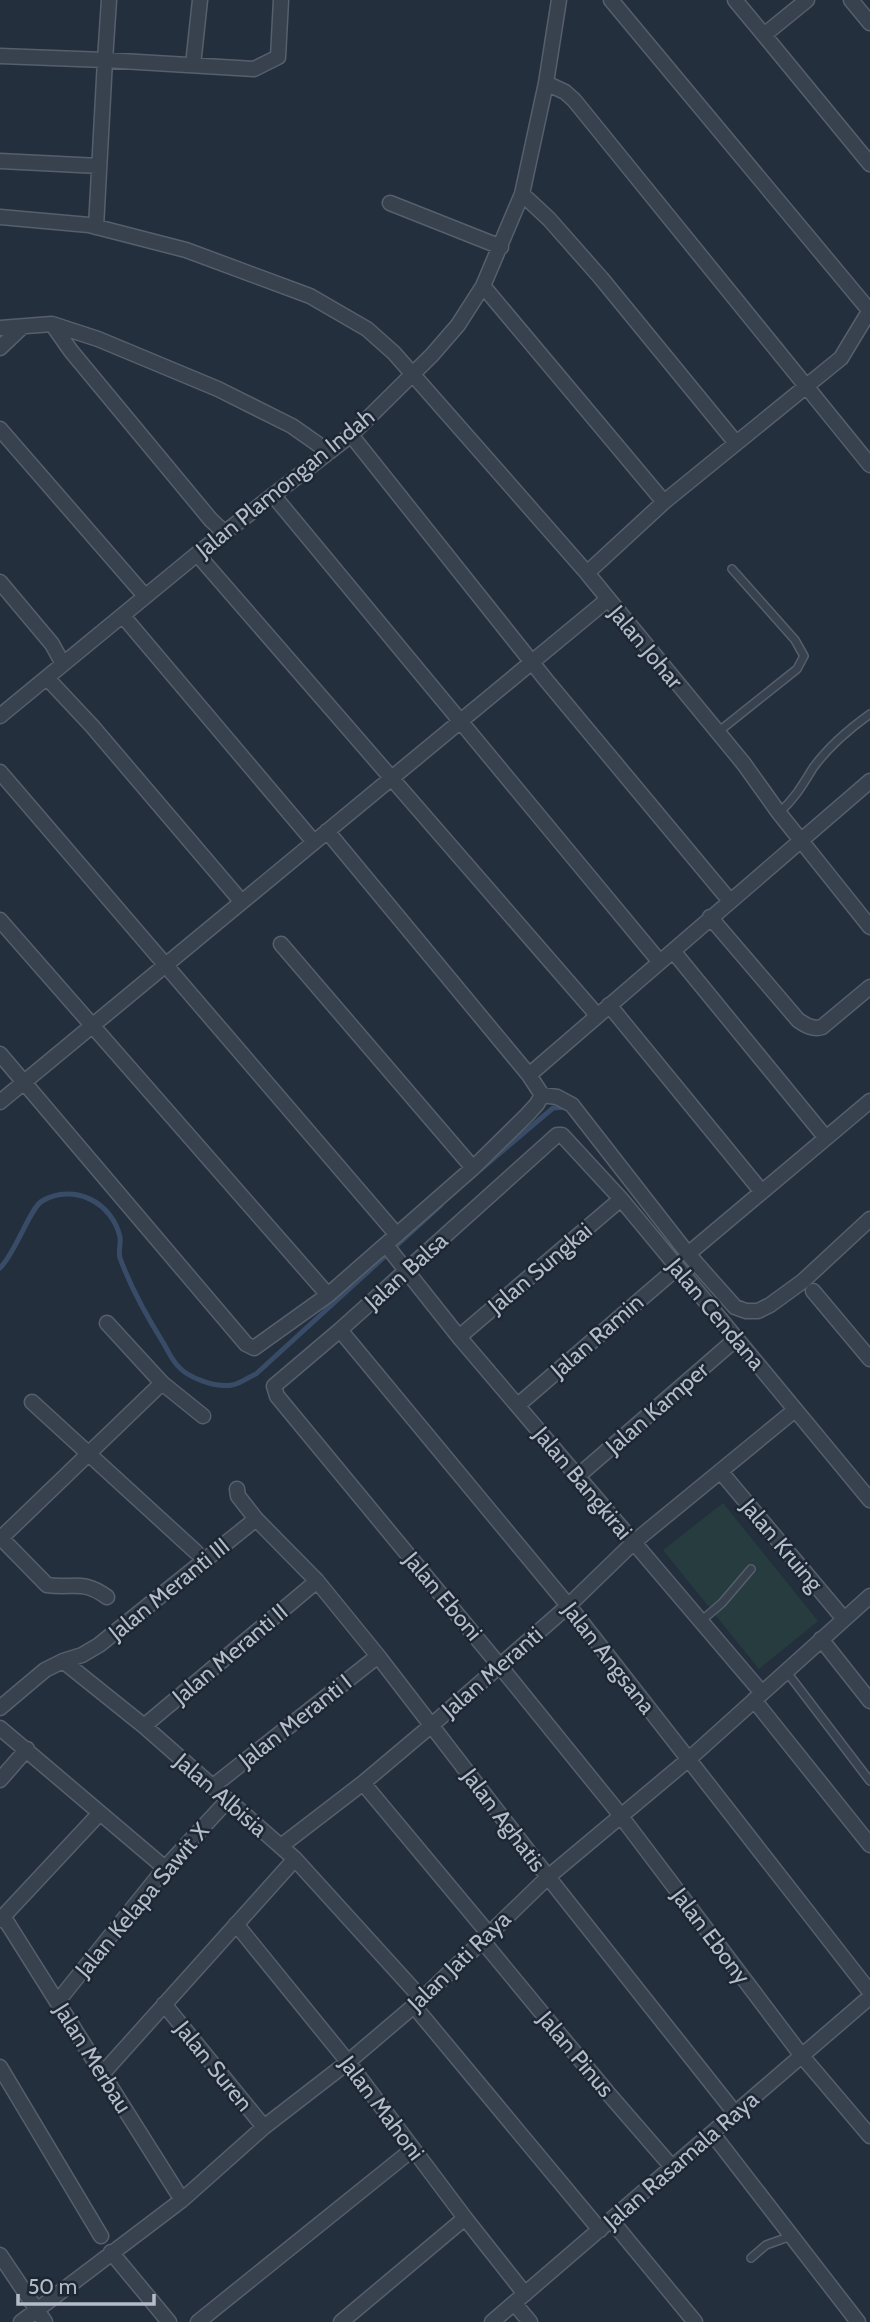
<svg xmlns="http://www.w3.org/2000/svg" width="870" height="2322" font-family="Cabin,sans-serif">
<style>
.green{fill:#263c3f}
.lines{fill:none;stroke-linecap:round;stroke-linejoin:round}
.stream{stroke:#394c67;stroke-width:5}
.service-casing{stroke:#565f6c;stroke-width:10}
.minor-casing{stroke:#565f6c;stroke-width:17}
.service{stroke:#38414e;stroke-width:7}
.minor{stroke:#38414e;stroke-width:14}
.labels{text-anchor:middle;stroke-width:5;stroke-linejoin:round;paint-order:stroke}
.street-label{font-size:23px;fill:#b4bcc9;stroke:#1d2633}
</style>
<rect width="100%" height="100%" fill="#242f3e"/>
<path class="green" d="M 723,1503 L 818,1621 L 759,1669 L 663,1550 Z"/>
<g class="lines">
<path class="stream" d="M 480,1170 L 553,1108 L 566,1107
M 0,1268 C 16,1252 30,1208 42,1201 C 74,1183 112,1202 120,1237 C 121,1245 118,1251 120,1258 C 131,1288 147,1317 164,1344 C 168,1351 172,1360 178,1366 C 188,1378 216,1388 232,1385 C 240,1384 248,1377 256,1374 L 441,1205"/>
<g class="service-casing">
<path id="service" d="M 718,732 L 797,669 L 804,656 L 795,640 L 732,569
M 779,813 C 795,798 802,786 813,768 C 828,747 849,729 870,714
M 701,1621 L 722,1603 L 751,1569
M 786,1671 L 870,1781
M 751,2258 L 766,2245 L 791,2236"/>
</g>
<g class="minor-casing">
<path id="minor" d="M 611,0 L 869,310
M 735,0 L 764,35
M 807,0 L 764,35 L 870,164
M 851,0 L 870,23
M 0,56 L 105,60 L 109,0
M 193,65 L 200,0
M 546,83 L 565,92 L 574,100 L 870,465
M 0,161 L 99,166
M 522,194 L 549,219 L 601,278 L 736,443
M 390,203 L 501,247
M 0,217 L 89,225 L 186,250 L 310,296 L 367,329 L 394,353 L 587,573 L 744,764 L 779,813 L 870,927
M 96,227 L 105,60 L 254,69 L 278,57 L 281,0
M 483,286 L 664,502
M 52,324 L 71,351 L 211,520 L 225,533
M 0,328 L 52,324 L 98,339 L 218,389 L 292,426 L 329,452
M 0,348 L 21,328
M 0,429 L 145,596
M 351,435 L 546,680 L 730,901
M 273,495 L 659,961
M 197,554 L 597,1015
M 587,573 L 664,502 L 841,358 L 870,310
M 0,582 L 52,644 L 63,664
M 123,616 L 314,842
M 47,678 L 92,726 L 241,901
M 0,716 L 197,554 L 351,435 L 432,355 L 458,325 L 483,286 L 522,194 L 546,83 L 559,0
M 0,772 L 397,1235
M 710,917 L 798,1020 C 805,1025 813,1030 822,1027 L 870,987
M 0,920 L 328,1295
M 281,944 L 473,1168
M 673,951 L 826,1138
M 609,1005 L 762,1192
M 0,1054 L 246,1344 L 254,1348 L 328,1295 L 473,1168 L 527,1115 L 537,1104 L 542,1095 L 529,1075 L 327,831
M 529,1075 L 870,781
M 542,1095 L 557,1097 L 572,1105 L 688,1254 L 735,1307 L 746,1311 L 758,1311 L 770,1305 L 803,1281 L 870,1219
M 0,1102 L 607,600
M 386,1245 L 459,1337 L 762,1693
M 688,1254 L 870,1101
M 813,1291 L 870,1359
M 107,1323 L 162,1383 L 203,1416
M 340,1330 L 576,1615 L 870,1992
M 459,1337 L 621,1199
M 32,1402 L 196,1552
M 518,1405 L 677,1268
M 721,1472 L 844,1619
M 578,1476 L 736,1339
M 237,1489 L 238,1496 L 256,1519
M 870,1500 L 621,1199 L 562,1135 L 557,1135 L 340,1330 L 274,1386 L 277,1396 L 499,1665 L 614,1807 L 802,2056 L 870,2136
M 1,1538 L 47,1585 C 74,1589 82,1579 107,1597
M 0,1539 L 162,1383
M 821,1639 L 870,1701
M 63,1661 L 82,1655 L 99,1645 L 256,1519 L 317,1581 L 378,1656 L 548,1877 L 735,2113
M 754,1700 L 870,1845
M 0,1708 L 45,1670 L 63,1661 L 144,1726 L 295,1859 L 422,1999
M 144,1726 L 317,1581
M 0,1728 L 165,1868
M 0,1780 L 27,1749
M 363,1783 L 488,1933
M 212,1787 L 378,1656
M 281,1846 L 363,1783 L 433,1724 L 568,1606 L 634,1542 L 795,1410
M 3,1916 L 182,2200
M 0,1920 L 99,1814
M 236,1924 L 348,2062 L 465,2218 L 525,2294
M 481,1939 L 607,2092 L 672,2167
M 58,2001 L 165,1868 L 228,1800
M 164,2004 L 264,2127
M 414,2006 L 600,2230
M 0,2067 L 101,2236
M 103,2073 L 295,1859
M 712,2133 L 858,2322
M 611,2220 L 695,2322
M 111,2252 L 169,2322
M 0,2255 L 45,2322
M 514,2303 L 530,2322
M 21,2322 L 182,2200 L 264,2127 L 348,2062 L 422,1999 L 548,1877 L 689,1759 L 870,1596
M 198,2322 L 413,2149
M 341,2322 L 465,2218
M 492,2322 L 870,1997"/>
</g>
<use href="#service" class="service"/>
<use href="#minor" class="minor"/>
</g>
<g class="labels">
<g class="street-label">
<text transform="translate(285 483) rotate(-39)" y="8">Jalan Plamongan Indah</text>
<text transform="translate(646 647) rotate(50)" y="8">Jalan Johar</text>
<text transform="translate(540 1268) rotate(-40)" y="8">Jalan Sungkai</text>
<text transform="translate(406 1271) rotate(-42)" y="8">Jalan Balsa</text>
<text transform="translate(716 1314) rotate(50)" y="8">Jalan Cendana</text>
<text transform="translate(597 1336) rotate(-41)" y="8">Jalan Ramin</text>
<text transform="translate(657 1408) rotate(-41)" y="8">Jalan Kamper</text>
<text transform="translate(583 1483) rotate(50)" y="8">Jalan Bangkirai</text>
<text transform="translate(782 1545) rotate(50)" y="8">Jalan Kruing</text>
<text transform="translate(169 1589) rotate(-39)" y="8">Jalan Meranti III</text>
<text transform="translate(443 1596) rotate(50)" y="8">Jalan Eboni</text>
<text transform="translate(230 1654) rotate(-40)" y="8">Jalan Meranti II</text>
<text transform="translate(609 1658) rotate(52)" y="8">Jalan Angsana</text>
<text transform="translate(492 1672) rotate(-41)" y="8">Jalan Meranti</text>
<text transform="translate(295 1721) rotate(-38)" y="8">Jalan Meranti I</text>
<text transform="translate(221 1795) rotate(41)" y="8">Jalan Albisia</text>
<text transform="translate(504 1820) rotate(53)" y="8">Jalan Aghatis</text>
<text transform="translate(142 1900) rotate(-50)" y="8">Jalan Kelapa Sawit X</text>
<text transform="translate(711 1936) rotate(53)" y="8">Jalan Ebony</text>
<text transform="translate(459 1961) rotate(-44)" y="8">Jalan Jati Raya</text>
<text transform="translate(576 2054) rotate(50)" y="8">Jalan Pinus</text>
<text transform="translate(93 2058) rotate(58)" y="8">Jalan Merbau</text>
<text transform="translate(214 2066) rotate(51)" y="8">Jalan Suren</text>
<text transform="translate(382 2108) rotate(53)" y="8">Jalan Mahoni</text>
<text transform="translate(681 2160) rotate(-41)" y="8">Jalan Rasamala Raya</text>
</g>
</g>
<path d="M18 2294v10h136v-10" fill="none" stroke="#b4bcc9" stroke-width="3.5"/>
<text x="28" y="2294" font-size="21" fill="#b4bcc9" stroke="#1d2633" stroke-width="5" paint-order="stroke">50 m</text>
</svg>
